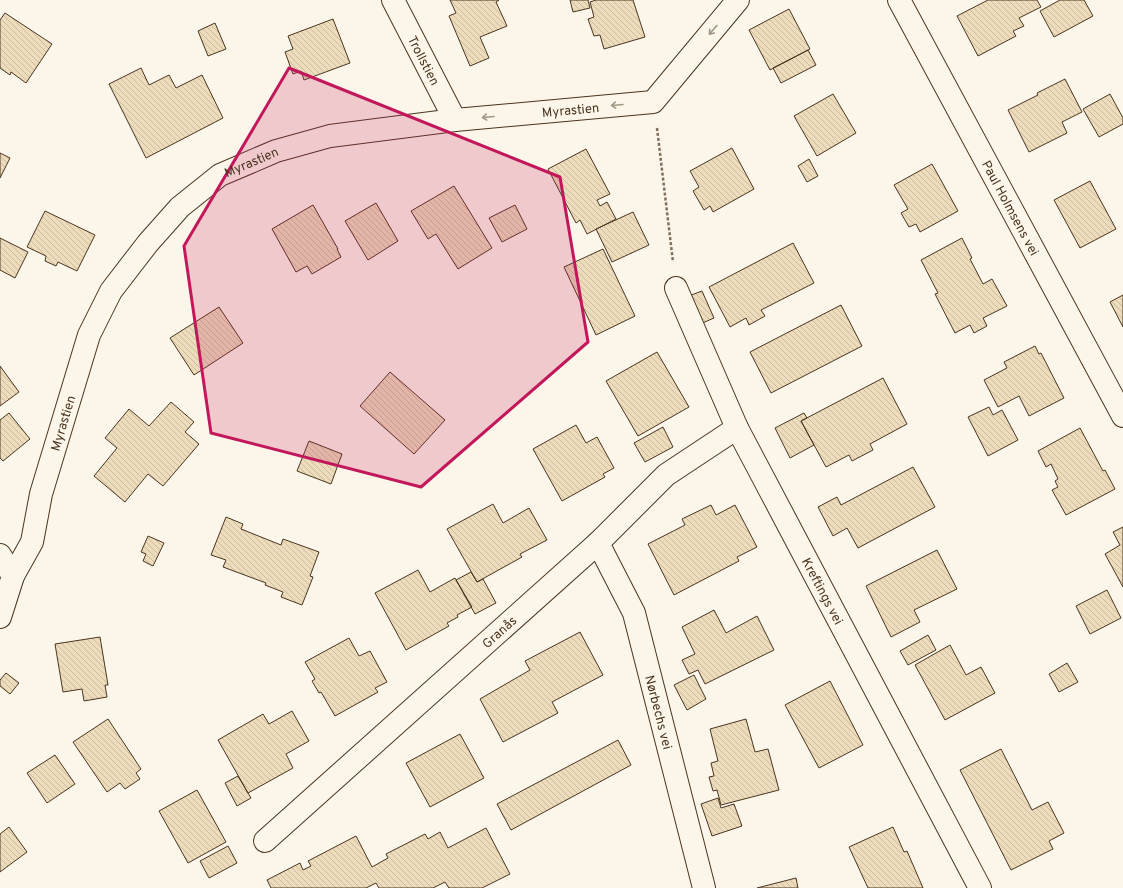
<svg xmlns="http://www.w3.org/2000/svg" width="1123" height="888" font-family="Overpass,sans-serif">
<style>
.building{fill:url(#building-back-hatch);stroke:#4a3520}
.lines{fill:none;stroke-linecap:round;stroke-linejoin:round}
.street-casing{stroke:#4a3520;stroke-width:24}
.path{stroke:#7f6f5c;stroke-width:2.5;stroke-dasharray:3 2;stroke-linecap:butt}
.street{stroke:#fbf6e9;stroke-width:22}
.oneway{stroke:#a29684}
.marked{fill:#c2185b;fill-opacity:0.2;stroke:#c2185b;stroke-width:3;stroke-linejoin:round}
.labels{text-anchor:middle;stroke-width:3;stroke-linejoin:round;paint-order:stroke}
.street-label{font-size:13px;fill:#4a3520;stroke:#fbf6e9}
</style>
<defs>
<pattern id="building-back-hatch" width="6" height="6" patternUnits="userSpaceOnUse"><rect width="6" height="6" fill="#ecdcbc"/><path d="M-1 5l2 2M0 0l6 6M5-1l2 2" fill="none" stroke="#ccbda1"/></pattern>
</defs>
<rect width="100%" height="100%" fill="#fbf6e9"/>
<path class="building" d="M 450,0 L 499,0 L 496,2 L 507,26 L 480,37 L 489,58 L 470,66 L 449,16 L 456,13 Z
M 570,0 L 588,0 L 590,8 L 573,12 Z
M 596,0 L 633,0 L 645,37 L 604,49 L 600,35 L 594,36 L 588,19 L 594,17 L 590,2 Z
M 988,0 L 1037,0 L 1041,7 L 1019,18 L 1024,26 L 1013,31 L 1016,36 L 978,56 L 957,16 Z
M 1060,0 L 1084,0 L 1093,16 L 1054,37 L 1040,11 Z
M 789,9 L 810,49 L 770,70 L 749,30 Z
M 5,13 L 52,44 L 26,83 L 11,72 L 10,75 L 0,68 L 0,20 Z
M 333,19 L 350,63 L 304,80 L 301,71 L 293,74 L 285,52 L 293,49 L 288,36 Z
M 215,23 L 226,49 L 208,56 L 198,31 Z
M 808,50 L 816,65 L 781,83 L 773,68 Z
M 141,68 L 149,85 L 169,75 L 176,88 L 202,75 L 223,118 L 146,158 L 109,84 Z
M 1065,79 L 1082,112 L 1062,122 L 1067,133 L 1029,152 L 1008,110 L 1038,95 L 1037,93 Z
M 833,94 L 856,133 L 817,156 L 794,116 Z
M 1110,94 L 1123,118 L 1123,124 L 1099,137 L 1083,109 Z
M 732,148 L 754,189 L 713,212 L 710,206 L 704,210 L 693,191 L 699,187 L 690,171 Z
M 586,149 L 610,194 L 597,200 L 600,206 L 607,202 L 616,219 L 587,234 L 580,220 L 576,223 L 548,169 Z
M 0,153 L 10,158 L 0,178 Z
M 809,159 L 818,176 L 807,182 L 798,166 Z
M 932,164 L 958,211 L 920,232 L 916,224 L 909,227 L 901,213 L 908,209 L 894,185 Z
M 1090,181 L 1116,229 L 1080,248 L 1054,200 Z
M 454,186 L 492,248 L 458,269 L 436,234 L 428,239 L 411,211 Z
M 376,203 L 398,241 L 368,260 L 345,221 Z
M 313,205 L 338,249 L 337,249 L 341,257 L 312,274 L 307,266 L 296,272 L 272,229 Z
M 515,205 L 527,229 L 502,242 L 489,218 Z
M 45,211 L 95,235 L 77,271 L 58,262 L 56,266 L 45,261 L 46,256 L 27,247 Z
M 633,212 L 649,245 L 612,262 L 596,229 Z
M 0,238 L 28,252 L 15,278 L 0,270 Z
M 962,238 L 972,258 L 970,259 L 983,284 L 992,279 L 1007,306 L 983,318 L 987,326 L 974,333 L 970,325 L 955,333 L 935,294 L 938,293 L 921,260 Z
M 793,243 L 814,283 L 761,310 L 765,316 L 749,325 L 746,318 L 730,327 L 709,287 Z
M 603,249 L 635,316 L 596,335 L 564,267 Z
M 702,291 L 714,318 L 698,325 L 686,297 Z
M 1123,295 L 1123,327 L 1110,302 Z
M 841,305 L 862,346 L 771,393 L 750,352 Z
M 219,307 L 243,343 L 194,375 L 170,338 Z
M 1035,346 L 1039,354 L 1041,353 L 1064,398 L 1029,416 L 1019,396 L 998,407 L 984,380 L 1007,368 L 1004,362 Z
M 657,352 L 689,407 L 638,436 L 606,381 Z
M 0,366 L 19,392 L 0,406 Z
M 390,372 L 445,420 L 414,454 L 360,406 Z
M 883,378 L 907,424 L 870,444 L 873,450 L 852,461 L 849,455 L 826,467 L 801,421 Z
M 171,402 L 194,422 L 185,432 L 199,444 L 163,486 L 148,474 L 125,502 L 94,476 L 117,448 L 105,438 L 129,409 L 149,426 Z
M 989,407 L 993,415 L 1002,410 L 1018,440 L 988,456 L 968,417 Z
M 9,413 L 30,439 L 3,461 L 0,458 L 0,420 Z
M 804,413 L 807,418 L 801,421 L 814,445 L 790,458 L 775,428 Z
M 576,425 L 586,443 L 597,437 L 614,468 L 603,474 L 605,477 L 562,501 L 533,449 Z
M 663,427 L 673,447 L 645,462 L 634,443 Z
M 1080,428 L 1103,471 L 1105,470 L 1115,489 L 1066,515 L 1052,490 L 1058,487 L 1055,481 L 1058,479 L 1051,464 L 1046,467 L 1038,451 Z
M 309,441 L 342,454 L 331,484 L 297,471 Z
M 913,467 L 935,507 L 858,548 L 847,528 L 833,536 L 818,507 L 837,497 L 841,505 Z
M 493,504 L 503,523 L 529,508 L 547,540 L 520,554 L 522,557 L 477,582 L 447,529 Z
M 711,505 L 716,515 L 735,505 L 757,547 L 737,557 L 739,561 L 674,595 L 648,544 L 685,525 L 682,519 Z
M 226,517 L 243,524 L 241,529 L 281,545 L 283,539 L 319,552 L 310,576 L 313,577 L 302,605 L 281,597 L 283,592 L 265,585 L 266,583 L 223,567 L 226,560 L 211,555 Z
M 1123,527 L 1123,587 L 1105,554 L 1120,545 L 1113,532 Z
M 148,536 L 164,543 L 153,566 L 143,561 L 146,554 L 141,552 Z
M 937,550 L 957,589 L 914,610 L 920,622 L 891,637 L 866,586 Z
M 418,570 L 430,592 L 455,578 L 472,607 L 457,615 L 458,617 L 447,623 L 449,626 L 406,650 L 375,593 Z
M 471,572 L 477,582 L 483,579 L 496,603 L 475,614 L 456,580 Z
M 1107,590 L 1121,618 L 1090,634 L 1076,606 Z
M 714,610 L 726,633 L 757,616 L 774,650 L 705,684 L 698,670 L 689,674 L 682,660 L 695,654 L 682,627 Z
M 580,632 L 603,675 L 552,702 L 558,713 L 503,742 L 480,699 L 530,670 L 525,661 Z
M 928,635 L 936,650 L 908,665 L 900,651 Z
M 100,637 L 108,685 L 105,685 L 107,697 L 84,701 L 82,689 L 63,692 L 55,644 Z
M 349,638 L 359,656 L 370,651 L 387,682 L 375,688 L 378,692 L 335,716 L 321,692 L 319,693 L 312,681 L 315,679 L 305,662 Z
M 950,645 L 966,675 L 981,667 L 995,693 L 945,720 L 915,665 Z
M 1067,663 L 1078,682 L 1059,692 L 1049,674 Z
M 6,673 L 19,683 L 10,694 L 0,686 L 0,680 Z
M 694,675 L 706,699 L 687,710 L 674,685 Z
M 830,681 L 863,745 L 819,768 L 785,705 Z
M 292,711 L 309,741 L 286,754 L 293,768 L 248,793 L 218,740 L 263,714 L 269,724 Z
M 108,719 L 141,769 L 136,773 L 140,779 L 125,789 L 120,783 L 107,792 L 73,742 Z
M 746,719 L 755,752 L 768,749 L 779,790 L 721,805 L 717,790 L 713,791 L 709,777 L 714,776 L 711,763 L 718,761 L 710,729 Z
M 460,734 L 484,778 L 430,807 L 406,763 Z
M 618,740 L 631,765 L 511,830 L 497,804 Z
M 1001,749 L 1032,810 L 1048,802 L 1064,833 L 1049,841 L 1053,849 L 1011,870 L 960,770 Z
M 55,755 L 75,784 L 47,803 L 27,773 Z
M 238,776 L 251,798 L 237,806 L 225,783 Z
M 197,790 L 226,842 L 188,863 L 159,811 Z
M 718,798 L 721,808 L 734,804 L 742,826 L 712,836 L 701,804 Z
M 9,827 L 27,852 L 0,872 L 0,834 Z
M 893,827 L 904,852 L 907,851 L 923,888 L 868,888 L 849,847 Z
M 486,828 L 510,874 L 482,888 L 449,888 L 445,882 L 433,888 L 379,888 L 376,883 L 366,888 L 271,888 L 267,880 L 300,863 L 303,870 L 311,866 L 308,861 L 356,836 L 372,867 L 388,858 L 386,854 L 425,834 L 428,839 L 440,832 L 448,848 Z
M 228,846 L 237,863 L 209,878 L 200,861 Z
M 796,878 L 798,888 L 757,888 Z"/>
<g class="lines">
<g class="street-casing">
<g id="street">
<path id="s1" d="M 393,0 L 455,120"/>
<path id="s2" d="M 899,0 L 1123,416"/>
<path id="s3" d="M 676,288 L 737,428 L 980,888"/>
<path id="s4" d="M 598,543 L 634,613 L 704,888"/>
<path d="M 0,555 L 13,576"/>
<path id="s5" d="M 0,617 L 13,576 L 32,542 L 41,494 L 89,335 L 111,291 L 148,243 L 180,207 L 220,175 L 276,151 L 330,136 L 455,120 L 653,102 L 738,0"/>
<path id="s6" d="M 265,841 L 598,543 L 666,475 L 737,428"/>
</g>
</g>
<path class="path" d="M 657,128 L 673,262"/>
<use href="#street" class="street"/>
</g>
<defs><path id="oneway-shaft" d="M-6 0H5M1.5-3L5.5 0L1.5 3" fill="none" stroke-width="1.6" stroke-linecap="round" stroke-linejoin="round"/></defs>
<g class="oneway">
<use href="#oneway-shaft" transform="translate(713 30) rotate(130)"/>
<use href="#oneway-shaft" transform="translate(617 105) rotate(175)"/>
<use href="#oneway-shaft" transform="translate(488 117) rotate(175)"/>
</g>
<path class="marked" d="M 289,68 L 560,177 L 588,342 L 421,487 L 211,433 L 184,246 Z"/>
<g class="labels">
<g class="street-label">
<text dy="5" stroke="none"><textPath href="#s1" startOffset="68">Trollstien</textPath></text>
<text dy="5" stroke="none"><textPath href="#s5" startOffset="865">Myrastien</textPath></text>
<text dy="5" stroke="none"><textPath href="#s5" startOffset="540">Myrastien</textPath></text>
<text dy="5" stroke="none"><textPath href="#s2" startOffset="236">Paul Holmsens vei</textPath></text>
<text dy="5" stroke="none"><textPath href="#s5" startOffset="205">Myrastien</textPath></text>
<text dy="5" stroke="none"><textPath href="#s3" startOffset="337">Kreftings vei</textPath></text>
<text dy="5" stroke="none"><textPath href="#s6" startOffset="314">Granås</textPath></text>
<text dy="5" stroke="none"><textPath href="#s4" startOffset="181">Nørbechs vei</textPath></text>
</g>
</g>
</svg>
